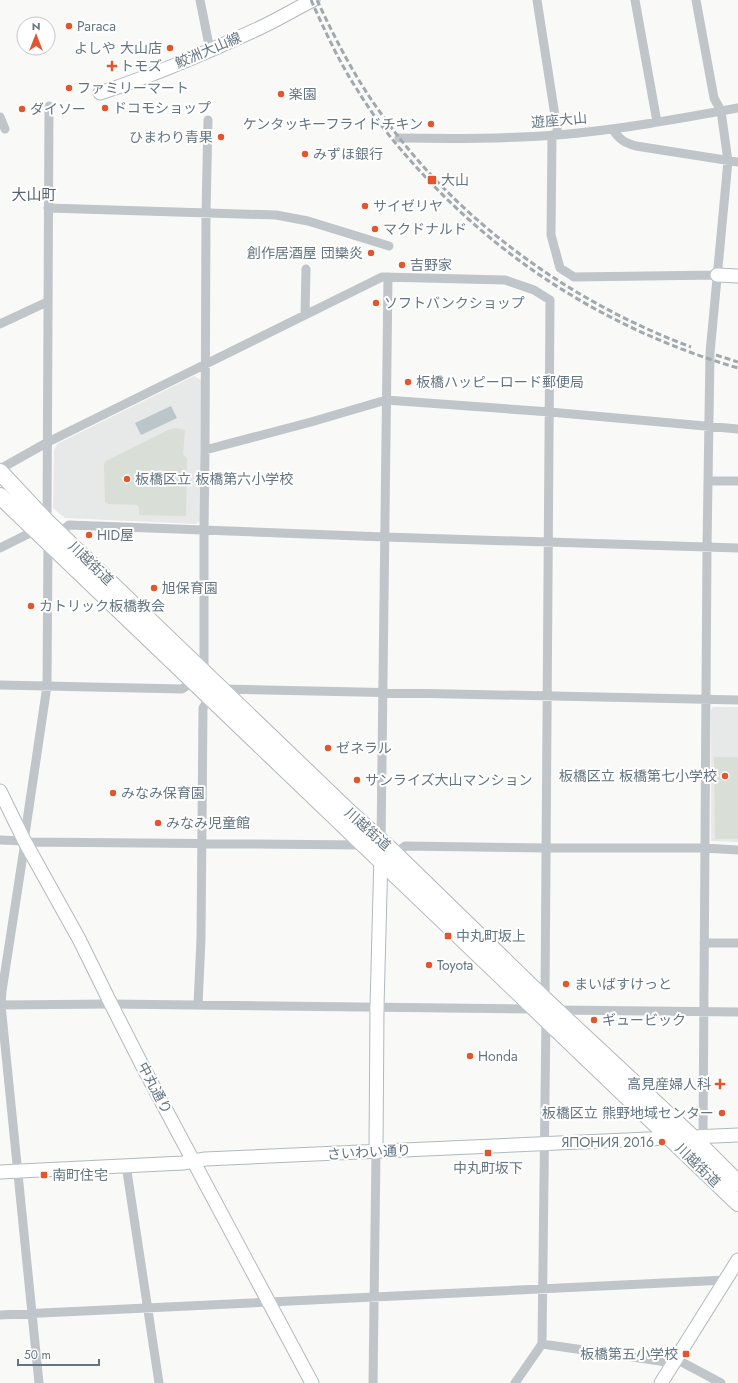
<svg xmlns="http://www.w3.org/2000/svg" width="738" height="1383" font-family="Jost,'Noto Sans JP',sans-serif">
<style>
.built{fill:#e7e8e8}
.green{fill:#d9ded6}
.water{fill:#bac6ca}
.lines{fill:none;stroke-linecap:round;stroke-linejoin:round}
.secondary-casing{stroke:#b2b9bd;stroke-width:15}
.highway-casing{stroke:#b3b8bc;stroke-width:18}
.street{stroke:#c0c5c9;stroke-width:9}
.secondary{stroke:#fff;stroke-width:13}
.highway{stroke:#fff;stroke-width:16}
.rail{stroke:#a1a9ae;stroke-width:3;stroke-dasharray:6 3;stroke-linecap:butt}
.poi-dot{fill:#e2552d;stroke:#fff;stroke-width:1.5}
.labels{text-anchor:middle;stroke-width:4;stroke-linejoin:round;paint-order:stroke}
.poi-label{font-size:14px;fill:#647581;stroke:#fff;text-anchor:start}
.street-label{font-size:14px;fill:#647581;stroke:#fff}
.neighbourhood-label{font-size:15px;fill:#56636c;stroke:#fff}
</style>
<rect width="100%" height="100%" fill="#f9f9f7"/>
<path class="built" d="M 194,376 L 201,380 L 200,521 L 196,524 L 65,518 L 53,508 L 54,450 L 57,444 Z
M 713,707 L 738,707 L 738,842 L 711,841 L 711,710 Z"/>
<path class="green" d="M 175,428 L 185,430 L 183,454 L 187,458 L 186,516 L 139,515 L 139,508 L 137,505 L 108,504 L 105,502 L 104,464 L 106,461 L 168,430 Z
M 714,757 L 738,757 L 738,839 L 715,839 Z"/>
<path class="water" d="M 171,406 L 177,418 L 141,435 L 135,423 Z"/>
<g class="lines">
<g class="secondary-casing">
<path id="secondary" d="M 100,93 C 152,76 203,54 253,31 C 274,22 293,10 313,0
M 717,275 L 738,276
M 0,791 L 25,842 L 79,939 L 111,1004 L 143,1067 L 312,1383
M 376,1152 L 377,1007 L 381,854
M 0,1172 L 183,1163 L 205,1159 L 738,1135
M 661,1383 L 738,1260"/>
</g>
<g class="highway-casing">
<path id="highway" d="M 0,472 L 47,522 L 349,812 L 395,854 L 545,1000 L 692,1137 L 738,1183
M 0,496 L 738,1203"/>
</g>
<path class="street" d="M 200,0 L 210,50
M 537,0 L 558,135
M 635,0 L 657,122
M 696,0 L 714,98 L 721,111 L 728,161 L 710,353 L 707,547 L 703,1137
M 0,117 L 5,129
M 613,129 C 618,139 625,143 636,146 L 738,162
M 552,135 L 551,235 L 560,268 L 574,277 L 717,275
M 399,138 C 452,139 505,139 557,135 C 618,130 678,119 738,108
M 48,208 L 276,215 L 308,221 L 389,246
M 305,315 L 306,269
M 0,324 L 47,302
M 205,450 L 311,422 L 386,400 L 550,412 L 738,429
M 0,469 L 48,442 L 382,277 L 505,280 L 534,290 L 550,300 L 545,1000
M 708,481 L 738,481
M 47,522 L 49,106
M 59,533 L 69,525 L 385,537 L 738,548
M 0,548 L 36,530
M 0,685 L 182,689 L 194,681 L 204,672 L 204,530 L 205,450 L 206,213 L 208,120
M 0,840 L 24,841 L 47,686 L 48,540
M 381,842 L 388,277
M 391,853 L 395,854 L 405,846 L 546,848 L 704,848 L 738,850
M 704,943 L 738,943
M 0,1005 L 111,1004 L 535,1009
M 198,1005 L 201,939 L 203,708 L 210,696 L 223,689 L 738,700
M 556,1010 L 738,1012
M 126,1165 L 159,1383
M 0,1315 L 726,1280
M 542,1344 L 674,1363
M 676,1359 L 721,1383
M 39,1383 L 1,1005 L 2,991 L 25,842 L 364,845
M 373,1383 L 376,1152
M 515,1383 L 542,1344 L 546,1017"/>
<use href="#secondary" class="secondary"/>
<use href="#highway" class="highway"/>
<path class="rail" d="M 311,0 C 325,31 339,62 358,91 C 375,119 396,145 419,170 C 505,265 615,332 738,368
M 317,0 C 337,43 359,85 388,123 C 463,225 573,303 691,347
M 716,355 L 738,362"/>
</g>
<g class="poi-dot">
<circle cx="69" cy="26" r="4"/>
<circle cx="170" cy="48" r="4"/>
<path d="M110 60h4v4h4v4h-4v4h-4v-4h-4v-4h4z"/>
<circle cx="69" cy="88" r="4"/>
<circle cx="281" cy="94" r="4"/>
<circle cx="105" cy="108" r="4"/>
<circle cx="22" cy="109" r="4"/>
<circle cx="431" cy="124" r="4"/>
<circle cx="221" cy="137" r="4"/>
<circle cx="305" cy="154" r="4"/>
<rect x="427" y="175" width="10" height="10" rx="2"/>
<circle cx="365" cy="206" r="4"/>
<circle cx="375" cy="229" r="4"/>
<circle cx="371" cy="253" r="4"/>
<circle cx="402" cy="265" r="4"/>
<circle cx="376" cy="303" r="4"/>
<circle cx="408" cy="382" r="4"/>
<circle cx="127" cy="479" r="4"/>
<circle cx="89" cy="535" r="4"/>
<circle cx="154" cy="588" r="4"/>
<circle cx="31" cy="606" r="4"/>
<circle cx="328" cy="748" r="4"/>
<circle cx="725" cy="776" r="4"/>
<circle cx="357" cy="780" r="4"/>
<circle cx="113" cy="793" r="4"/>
<circle cx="158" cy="823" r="4"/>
<rect x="444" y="932" width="8" height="8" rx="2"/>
<circle cx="429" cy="965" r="4"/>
<circle cx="566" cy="984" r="4"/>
<circle cx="594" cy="1020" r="4"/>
<circle cx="470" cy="1056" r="4"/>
<path d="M718 1078h4v4h4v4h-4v4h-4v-4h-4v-4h4z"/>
<circle cx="722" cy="1113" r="4"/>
<circle cx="662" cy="1142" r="4"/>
<rect x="484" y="1149" width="8" height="8" rx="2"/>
<rect x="40" y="1171" width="8" height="8" rx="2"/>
<rect x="682" y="1350" width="8" height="8" rx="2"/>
</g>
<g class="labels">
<g class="poi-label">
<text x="77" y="31">Paraca</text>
<text x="162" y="53" text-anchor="end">よしや 大山店</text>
<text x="120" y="71">トモズ</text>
<text x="77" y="93">ファミリーマート</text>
<text x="289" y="99">楽園</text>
<text x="113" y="113">ドコモショップ</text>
<text x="30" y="114">ダイソー</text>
<text x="423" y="129" text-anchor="end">ケンタッキーフライドチキン</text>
<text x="213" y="142" text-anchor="end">ひまわり青果</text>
<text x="313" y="159">みずほ銀行</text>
<text x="441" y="185">大山</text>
<text x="373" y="211">サイゼリヤ</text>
<text x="383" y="234">マクドナルド</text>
<text x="363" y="258" text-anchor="end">創作居酒屋 団欒炎</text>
<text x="410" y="270">吉野家</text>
<text x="384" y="308">ソフトバンクショップ</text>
<text x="416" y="387">板橋ハッピーロード郵便局</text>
<text x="135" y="484">板橋区立 板橋第六小学校</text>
<text x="97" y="540">HID屋</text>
<text x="162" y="593">旭保育園</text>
<text x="39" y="611">カトリック板橋教会</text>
<text x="336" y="753">ゼネラル</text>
<text x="717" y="781" text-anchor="end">板橋区立 板橋第七小学校</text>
<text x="365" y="785">サンライズ大山マンション</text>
<text x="121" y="798">みなみ保育園</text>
<text x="166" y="828">みなみ児童館</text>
<text x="456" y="941">中丸町坂上</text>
<text x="437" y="970">Toyota</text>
<text x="574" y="989">まいばすけっと</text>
<text x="602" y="1025">ギュービック</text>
<text x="478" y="1061">Honda</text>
<text x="711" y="1089" text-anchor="end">高見産婦人科</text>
<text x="714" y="1118" text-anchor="end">板橋区立 熊野地域センター</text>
<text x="654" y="1147" text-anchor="end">ЯПОНИЯ 2016</text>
<text x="488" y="1173" text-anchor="middle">中丸町坂下</text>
<text x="52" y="1180">南町住宅</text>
<text x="678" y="1359" text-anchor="end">板橋第五小学校</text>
</g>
<g class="street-label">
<text transform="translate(208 50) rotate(-23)" y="5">鮫洲大山線</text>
<text transform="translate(559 120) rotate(-5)" y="5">遊座大山</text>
<text transform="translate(91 563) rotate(44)" y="5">川越街道</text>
<text transform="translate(368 829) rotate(42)" y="5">川越街道</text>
<text transform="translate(155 1088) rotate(62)" y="5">中丸通り</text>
<text transform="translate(369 1152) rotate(-3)" y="5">さいわい通り</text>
<text transform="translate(698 1165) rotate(44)" y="5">川越街道</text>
</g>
<g class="neighbourhood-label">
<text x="34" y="200">大山町</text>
</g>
</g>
<g transform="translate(36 36)"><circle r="19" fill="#ffffff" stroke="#c1c8cd"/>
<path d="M0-3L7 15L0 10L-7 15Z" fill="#e2552d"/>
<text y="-6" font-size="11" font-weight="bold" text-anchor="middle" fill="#647581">N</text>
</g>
<path d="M18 1359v6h81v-6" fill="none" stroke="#647581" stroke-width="2"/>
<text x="24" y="1359" font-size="12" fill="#647581" stroke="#ffffff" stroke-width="3" paint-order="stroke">50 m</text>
</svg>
